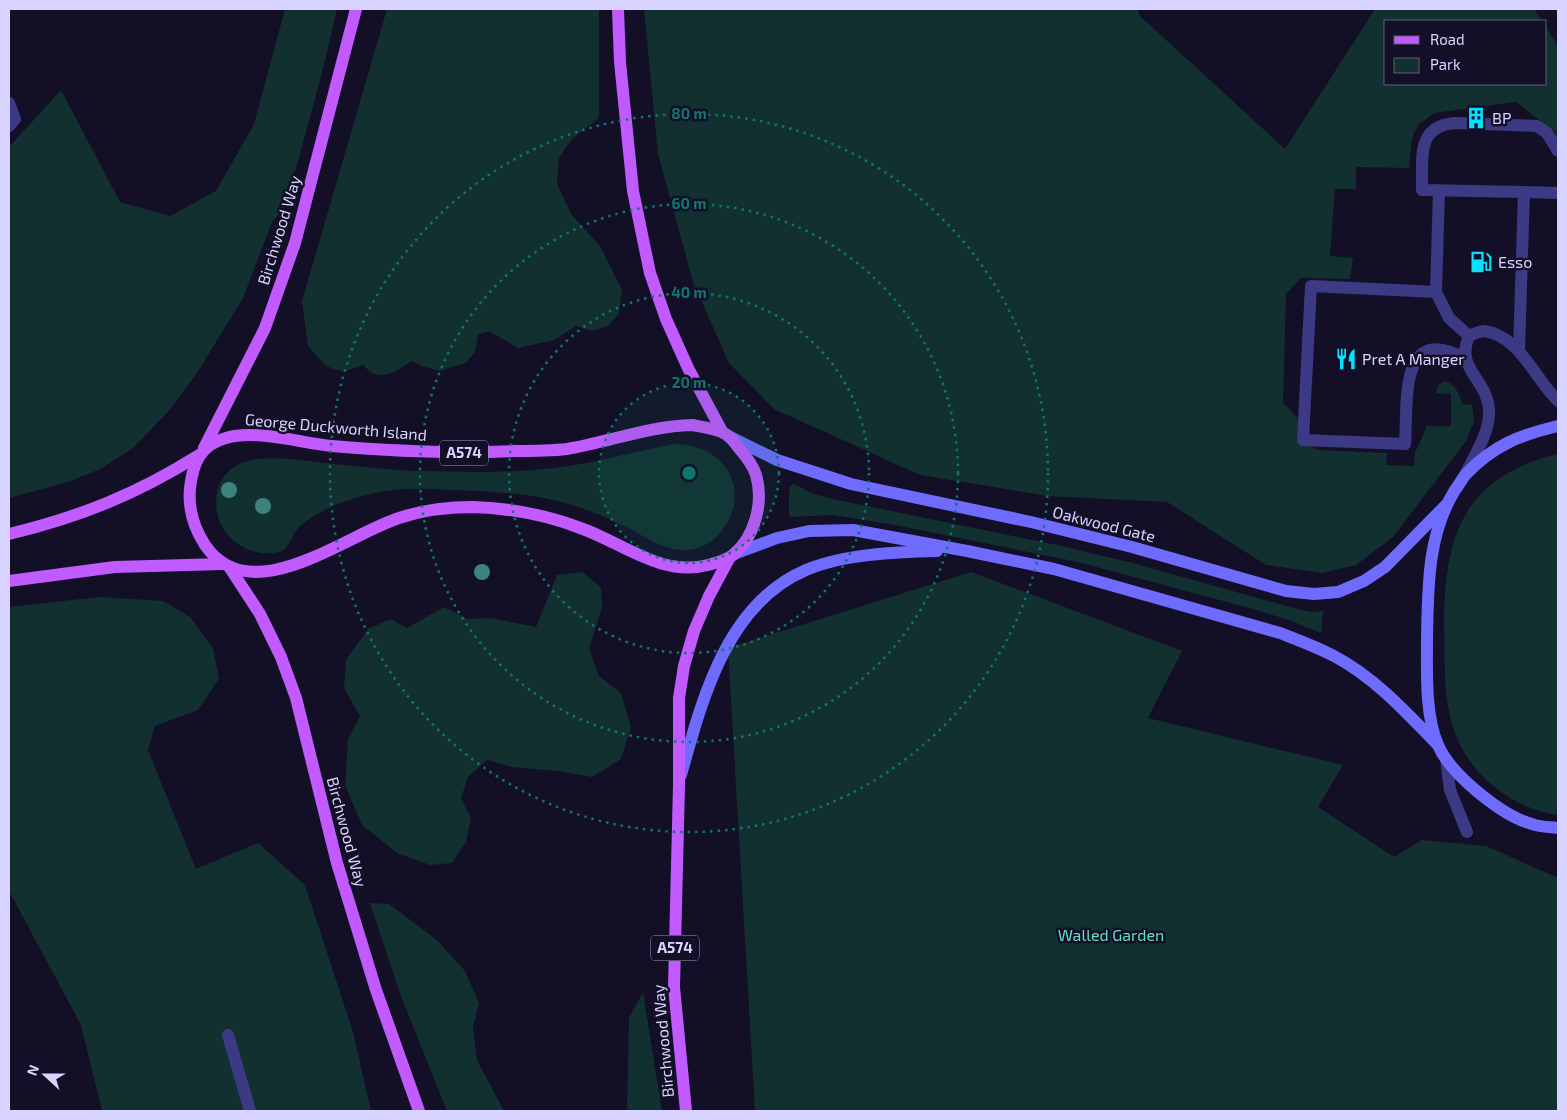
<svg xmlns="http://www.w3.org/2000/svg" width="1567" height="1120" font-family="'Exo 2',sans-serif">
<style>
.green{fill:#12302f}
.lines{fill:none;stroke-linecap:round;stroke-linejoin:round}
.lane{stroke:#3d3a85;stroke-width:12}
.street{stroke:#3d3a85;stroke-width:12}
.secondary{stroke:#6f6bff;stroke-width:12}
.primary{stroke:#c25bff;stroke-width:12}
.tree{fill:#3d827b}
.ring{fill:none;stroke:#0f766e;stroke-width:2.5;stroke-dasharray:2.5 5}
.labels{text-anchor:middle;stroke-width:5;stroke-linejoin:round;paint-order:stroke}
.shield{fill:#130f26;stroke:#9e99be;stroke-width:1}
.shield-label{font-size:15px;font-weight:bold;fill:#d9d4ff}
.poi-label{font-size:16px;fill:#d9d4ff;stroke:#130f26;text-anchor:start}
.street-label{font-size:16px;fill:#d9d4ff;stroke:#130f26}
.park-label{font-size:16px;fill:#5fe0c0;stroke:#130f26}
.centre{fill:#0f766e;stroke:#130f26;stroke-width:2.5}
.ring-label{font-size:15px;text-anchor:middle;font-weight:bold;fill:#0f766e;stroke:#130f26;stroke-width:5;stroke-linejoin:round;paint-order:stroke}
</style>
<rect width="100%" height="100%" fill="#130f26"/>
<path class="green" d="M 285,9 L 337,9 L 322,73 L 286,205 L 272,222 L 243,298 L 197,373 L 168,412 L 133,448 L 100,469 L 68,482 L 9,498 L 9,147 L 61,90 L 120,202 L 170,216 L 216,191 L 254,124 Z
M 387,9 L 599,9 L 599,118 L 571,140 L 559,158 L 557,184 L 571,214 L 600,246 L 622,290 L 619,314 L 608,326 L 592,331 L 576,326 L 554,340 L 518,348 L 489,331 L 478,335 L 475,352 L 466,363 L 439,371 L 422,366 L 412,361 C 401,368 385,380 372,373 C 369,371 365,367 363,365 L 346,371 L 335,370 L 325,365 L 308,346 L 302,301 Z
M 644,9 L 1138,9 L 1139,15 L 1285,149 L 1375,9 L 1534,9 L 1542,21 L 1386,21 L 1386,84 L 1546,84 L 1546,27 L 1558,46 L 1558,142 L 1555,132 L 1516,102 L 1434,113 L 1418,125 L 1412,138 L 1409,168 L 1356,167 L 1356,189 L 1335,189 L 1330,256 L 1353,258 L 1350,279 L 1301,278 L 1286,294 L 1283,403 L 1297,417 L 1300,434 L 1308,445 L 1319,450 L 1387,453 L 1386,465 L 1414,466 L 1415,453 L 1427,426 L 1451,426 L 1451,394 L 1436,393 L 1438,385 L 1445,381 C 1456,384 1459,395 1463,404 L 1472,405 L 1474,421 L 1466,441 L 1393,537 L 1356,565 L 1322,573 L 1266,565 L 1167,502 L 1048,496 L 920,475 L 774,409 L 729,363 L 693,282 L 658,154 Z
M 674,444 C 722,443 753,488 723,529 C 716,539 707,546 694,549 C 668,554 650,539 628,528 C 612,520 596,513 579,507 C 535,493 494,491 449,490 C 431,489 413,488 395,490 C 364,493 326,505 301,525 C 292,532 291,549 279,552 C 252,559 220,539 217,511 C 213,488 224,467 248,461 C 273,455 300,460 325,463 C 357,466 388,470 420,471 C 462,472 504,473 545,469 C 589,465 631,452 674,444 Z
M 1558,454 L 1558,815 C 1508,808 1463,770 1451,720 C 1443,690 1445,657 1444,626 C 1444,584 1448,529 1479,496 C 1500,474 1529,460 1558,454 Z
M 794,484 L 811,493 L 828,498 L 1057,545 L 1133,563 L 1301,610 L 1313,612 L 1323,611 L 1321,633 L 1289,620 L 1253,609 L 1078,562 L 890,524 L 832,515 L 790,517 C 788,512 789,493 790,486 Z
M 582,572 L 601,587 L 602,608 L 589,648 L 599,676 L 621,693 L 631,727 L 621,759 L 592,777 L 557,771 L 512,767 L 487,760 L 468,777 L 461,798 L 471,818 L 466,842 L 452,863 L 430,865 L 397,853 L 362,825 L 345,785 L 348,739 L 360,716 L 344,688 L 346,660 L 368,629 L 391,619 L 407,628 L 444,607 L 468,619 L 491,618 L 536,627 L 557,575 Z
M 971,572 L 1182,651 L 1148,718 L 1343,765 L 1318,807 L 1394,857 L 1422,840 L 1486,846 L 1558,878 L 1558,1111 L 755,1111 L 728,648 Z
M 99,597 L 163,601 L 190,617 L 213,648 L 219,679 L 198,710 L 155,726 L 148,750 L 196,869 L 258,843 L 305,885 L 353,1032 L 371,1111 L 102,1111 L 81,1025 L 9,891 L 9,607 Z
M 370,903 L 389,904 L 437,940 L 465,971 L 479,1003 L 473,1027 L 477,1060 L 504,1111 L 447,1111 L 401,996 Z
M 643,992 L 662,1111 L 627,1111 L 629,1018 Z"/>
<g class="lines">
<path class="lane" d="M 9,103 L 15,119 L 9,126
M 1439,190 L 1436,292 L 1449,318 L 1469,336
M 1524,192 L 1558,193
M 1436,292 L 1311,286 L 1303,440 L 1405,444 C 1408,403 1398,321 1466,359
M 1519,350 L 1524,192 L 1422,190 C 1423,160 1415,127 1454,123 L 1537,126 L 1547,133 L 1558,151
M 1446,759 L 1450,790 L 1467,832"/>
<path class="street" d="M 1466,473 C 1474,456 1488,435 1489,415 C 1491,380 1454,371 1469,336 C 1474,334 1479,331 1484,331 C 1519,335 1535,379 1558,401
M 228,1035 L 250,1111"/>
<path class="secondary" d="M 1558,426 C 1520,435 1494,445 1466,474 C 1462,479 1459,485 1455,490 C 1427,535 1428,589 1427,640 C 1427,673 1425,715 1438,745 C 1450,774 1502,816 1532,824 C 1540,827 1550,827 1558,828
M 728,436 L 777,460 L 851,484 L 1031,522 L 1132,547 L 1286,591 L 1314,594 L 1338,592 L 1364,581 L 1385,567 L 1447,504
M 734,554 L 777,538 L 809,531 L 853,530 L 967,551 L 1054,569 L 1280,633 C 1298,640 1317,647 1334,656 C 1374,677 1406,712 1438,745
M 681,775 C 702,700 726,604 806,570 C 844,554 896,552 937,551"/>
<path class="primary" d="M 618,9 L 620,62 L 633,191 L 650,273 L 666,319 L 688,368 L 723,433
M 692,425 C 702,427 714,428 724,433 C 730,436 734,442 738,447 C 745,455 753,465 756,475 C 764,502 755,537 733,555 C 727,560 716,563 708,565 C 662,577 624,544 583,529 C 547,515 510,508 472,507 C 447,507 423,510 399,518 C 346,535 250,612 205,545 C 194,528 188,508 190,488 C 193,463 200,445 226,438 C 255,429 301,443 332,446 C 392,451 453,454 513,451 C 531,451 549,451 567,449 C 609,442 649,426 692,425 Z
M 204,448 L 265,328 L 295,243 L 356,9
M 9,534 C 80,517 137,494 199,455
M 230,568 L 260,614 L 281,657 L 296,698 L 337,863 L 376,990 L 419,1111
M 9,581 L 115,567 L 223,564
M 686,1111 L 674,987 L 679,785 L 679,698 L 684,666 L 694,631 L 709,596 L 730,557"/>
</g>
<g class="tree">
<circle cx="229" cy="490" r="8"/>
<circle cx="263" cy="506" r="8"/>
<circle cx="482" cy="572" r="8"/>
</g>
<circle cx="689" cy="473" r="90" fill="#0f766e" fill-opacity=".12"/>
<g class="ring">
<circle cx="689" cy="473" r="90"/>
<circle cx="689" cy="473" r="180"/>
<circle cx="689" cy="473" r="269"/>
<circle cx="689" cy="473" r="359"/>
</g>
<defs>
<g id="building-bare" transform="scale(1.725)"><path d="M-4-6H4V6H1V3H-1V6H-4ZM-2.5-4.3h1.7v1.8h-1.7ZM.8-4.3h1.7v1.8H.8ZM-2.5-1h1.7V.8h-1.7ZM.8-1h1.7V.8H.8Z" fill="#00e5ff" stroke="#130f26" stroke-width="2.5" paint-order="stroke"/></g>
<g id="fuel-bare" transform="scale(1.725)"><path d="M-5.5-6h7V0h2V4h1.3V-2.5L3-4.5l.8-.8L6-3V5H2.5V1h-1V6h-7ZM-4.2-4.7v3.2H.2V-4.7Z" fill="#00e5ff" stroke="#130f26" stroke-width="2.5" paint-order="stroke"/></g>
<g id="restaurant-bare" transform="scale(1.725)"><path d="M-5-6h1v4h1v-4h1v4h1v-4h1v5L-1.5 .5V6h-2V.5L-5-1ZM5-6V6H3V1.5H1.5Q1.5-4 5-6Z" fill="#00e5ff" stroke="#130f26" stroke-width="2.5" paint-order="stroke"/></g>
</defs>
<g fill-rule="evenodd">
<use href="#building-bare" x="1476" y="118"/>
<use href="#fuel-bare" x="1481" y="262"/>
<use href="#restaurant-bare" x="1346" y="359"/>
</g>
<g class="labels">
<g class="shield">
<rect x="440" y="440.5" width="48" height="25" rx="4"/>
<rect x="651" y="935.5" width="48" height="25" rx="4"/>
</g>
<g class="shield-label">
<text x="464" y="458">A574</text>
<text x="675" y="953">A574</text>
</g>
<g class="poi-label">
<text x="1492" y="124">BP</text>
<text x="1498" y="268">Esso</text>
<text x="1362" y="365">Pret A Manger</text>
</g>
<g class="street-label">
<text transform="translate(279 230) rotate(-73)" y="6">Birchwood Way</text>
<text transform="translate(336 427) rotate(5)" y="6">George Duckworth Island</text>
<text transform="translate(1104 524) rotate(14)" y="6">Oakwood Gate</text>
<text transform="translate(347 832) rotate(75)" y="6">Birchwood Way</text>
<text transform="translate(663 1041) rotate(-95)" y="6">Birchwood Way</text>
</g>
<g class="park-label">
<text x="1111" y="941">Walled Garden</text>
</g>
</g>
<circle cx="689" cy="473" r="8" class="centre"/>
<g class="ring-label">
<text x="689" y="119">80 m</text>
<text x="689" y="209">60 m</text>
<text x="689" y="298">40 m</text>
<text x="689" y="388">20 m</text>
</g>
<rect width="1567" height="1120" fill="none" stroke="#d9d4ff" stroke-width="20"/>
<rect x="1384" y="20" width="162" height="65" fill="#130f26" stroke="#625e7d"/>
<rect x="1394" y="36" width="25" height="8" fill="#c25bff" stroke="#625e7d"/>
<text x="1430" y="45" font-size="15" fill="#d9d4ff">Road</text>
<rect x="1394" y="58" width="25" height="15" fill="#12302f" stroke="#625e7d"/>
<text x="1430" y="70" font-size="15" fill="#d9d4ff">Park</text>
<g transform="translate(45 1075) rotate(291)" stroke="#130f26" stroke-width="4" paint-order="stroke">
<path d="M0-4L9 19L0 12L-9 19Z" fill="#d9d4ff"/>
<text y="-8" font-size="14" font-weight="bold" text-anchor="middle" fill="#d9d4ff">N</text>
</g>
</svg>
